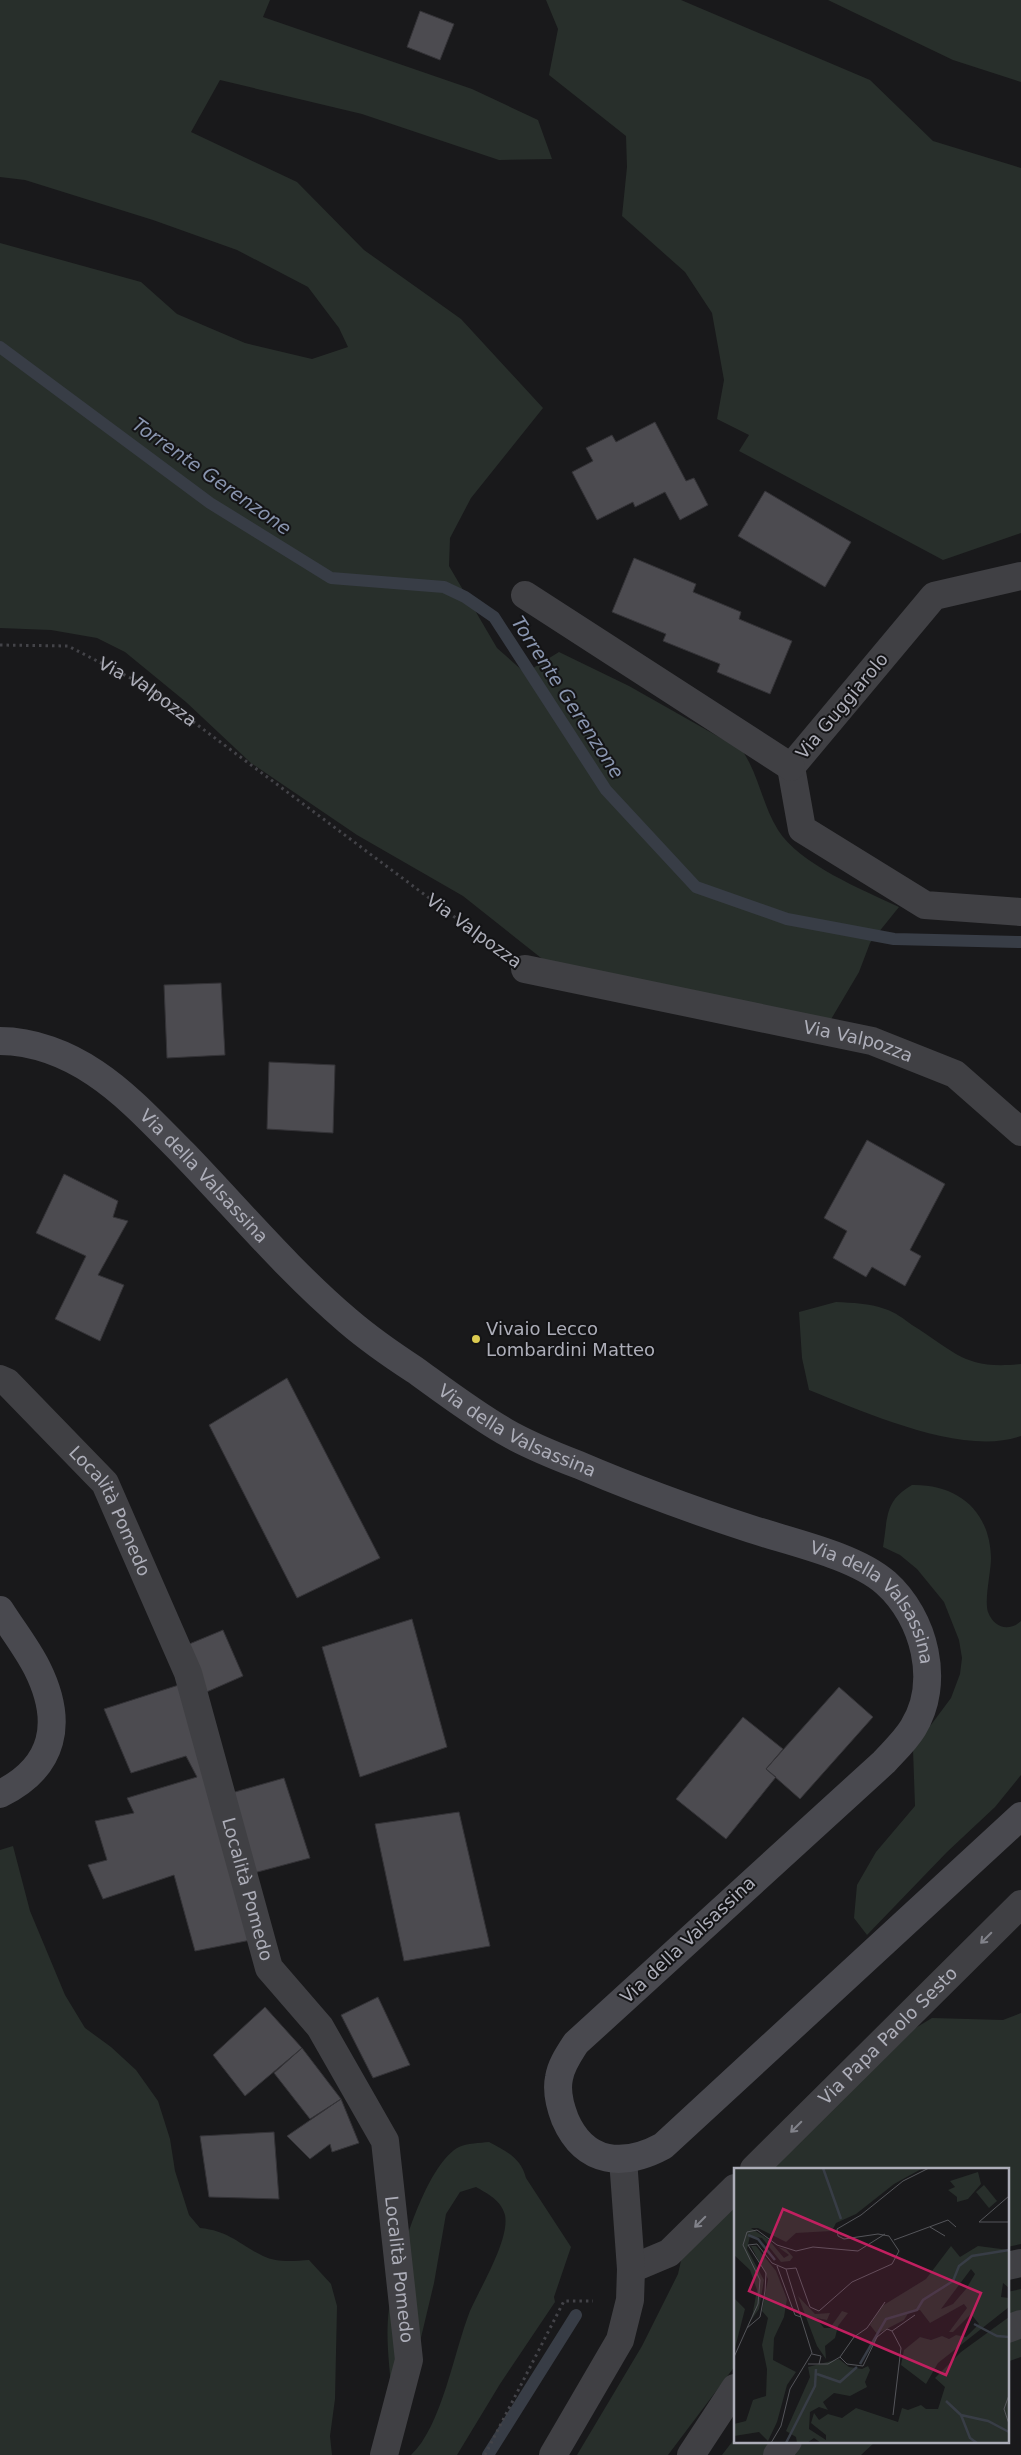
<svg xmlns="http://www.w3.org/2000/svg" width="1021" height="2455" font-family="'DejaVu Sans',sans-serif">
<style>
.green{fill:#282f2b}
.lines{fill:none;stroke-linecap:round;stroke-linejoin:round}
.stream{stroke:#383d46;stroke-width:12}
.building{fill:#4c4b50;stroke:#343337}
.path{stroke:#434348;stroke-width:3;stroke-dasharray:2.5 4;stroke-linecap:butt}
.minor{stroke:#404044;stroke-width:28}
.secondary{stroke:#49494f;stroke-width:28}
.oneway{stroke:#81828a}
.poi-dot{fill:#dbca50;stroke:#141416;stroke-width:2}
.labels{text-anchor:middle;stroke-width:4;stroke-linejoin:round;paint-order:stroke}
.street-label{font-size:18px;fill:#adaeb9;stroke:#141416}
.poi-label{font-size:18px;fill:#adaeb9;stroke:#141416;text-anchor:start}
.water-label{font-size:19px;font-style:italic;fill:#8995af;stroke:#141416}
.inset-river{fill:none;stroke:#383d46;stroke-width:2.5}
.inset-road{fill:none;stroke:#54555a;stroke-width:1}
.view{fill:#c12060;fill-opacity:0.15;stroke:#c12060;stroke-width:2.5}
.inset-edge{fill:none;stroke:#adaeb9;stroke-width:2.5}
</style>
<rect width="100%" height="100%" fill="#19191b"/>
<path class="green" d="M 0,0 L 270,0 L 263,17 L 472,89 L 538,120 L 552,159 L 499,160 L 362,114 L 220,80 L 191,132 L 297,182 L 364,250 L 461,319 L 543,408 L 471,498 L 450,538 L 449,566 L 497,648 L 525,673 L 559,652 L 629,686 L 742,750 C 759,775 762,804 778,830 C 799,864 863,890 899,907 L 870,943 L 859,972 L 830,1021 L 550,965 L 463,896 L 357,835 L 251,763 L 186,702 L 125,652 L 97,638 L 51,630 L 0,628 L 0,243 L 141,282 L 177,314 L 245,343 L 312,359 L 348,347 L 339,328 L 308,287 L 237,250 L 153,220 L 25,180 L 0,177 Z
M 546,0 L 681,0 L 870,80 L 933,141 L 1021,168 L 1021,533 L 943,560 L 739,451 L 749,435 L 717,419 L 724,380 L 712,313 L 685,272 L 622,216 L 627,167 L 626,136 L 549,75 L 558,29 Z
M 828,0 L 1021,0 L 1021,82 L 953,60 Z
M 836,1302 C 853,1303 869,1303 885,1309 C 895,1312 904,1319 912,1325 C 956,1352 964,1370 1021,1364 L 1021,1436 C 963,1457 865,1412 809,1390 L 802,1358 L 799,1312 Z
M 912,1485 C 958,1484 990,1511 991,1558 C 991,1572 984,1600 988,1612 C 994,1628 1009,1632 1021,1621 L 1021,1775 L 995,1807 L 947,1852 L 867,1935 L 854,1918 L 857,1885 L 876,1852 L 915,1806 L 913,1749 L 951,1698 L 960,1674 L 962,1658 L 959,1640 L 944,1602 L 917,1569 L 900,1555 L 883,1547 C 888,1518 884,1501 912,1485 Z
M 13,1846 L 30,1911 L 65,1995 L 85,2028 L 111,2047 L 136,2070 L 158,2101 L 170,2139 L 175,2171 L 189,2215 L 200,2228 C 230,2231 238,2244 263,2256 C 277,2263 294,2261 309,2260 L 331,2284 L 337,2306 L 335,2399 L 330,2436 L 332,2455 L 0,2455 L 0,1850 Z
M 1021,2013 L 1021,2244 L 1007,2247 L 1007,2169 L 757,2169 L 879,2050 L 932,2018 L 1003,2020 Z
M 489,2142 C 506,2151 521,2158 526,2178 L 571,2247 L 554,2297 L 555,2302 L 500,2384 L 457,2455 L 411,2455 C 442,2426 454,2351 470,2311 C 480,2288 510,2239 505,2215 C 501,2200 488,2194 476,2187 L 460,2192 L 446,2214 L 434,2283 L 419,2346 L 392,2397 C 390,2369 385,2338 389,2309 C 394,2271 424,2165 459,2147 C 467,2143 480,2143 489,2142 Z
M 735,2192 L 735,2366 L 668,2455 L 577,2455 L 642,2346 L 678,2274 L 683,2252 Z
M 1021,2289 L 1021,2357 L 1007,2362 L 1007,2292 Z
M 735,2438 L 735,2441 L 876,2441 L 861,2455 L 722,2455 Z"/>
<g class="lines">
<path class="stream" d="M 0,347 L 210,503 L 331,578 L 444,587 L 465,597 L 494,617 L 606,790 L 696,887 L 787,919 L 894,939 L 1021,942
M 488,2455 L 576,2315"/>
</g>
<path class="building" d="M 420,11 L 454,24 L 440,60 L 407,47 Z
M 655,422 L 686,481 L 694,478 L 708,505 L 680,520 L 665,492 L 635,507 L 633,502 L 597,520 L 572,472 L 593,461 L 586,448 L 612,435 L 616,442 Z
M 765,491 L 851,542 L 825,587 L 738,536 Z
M 634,558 L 696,584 L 693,592 L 741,612 L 739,619 L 792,641 L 770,694 L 717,672 L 720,664 L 663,641 L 666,634 L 612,612 Z
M 221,983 L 225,1055 L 167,1058 L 164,985 Z
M 269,1062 L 335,1065 L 333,1133 L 267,1129 Z
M 867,1140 L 945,1184 L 910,1250 L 921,1256 L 905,1286 L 872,1267 L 866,1277 L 833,1258 L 847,1231 L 824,1218 Z
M 64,1174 L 118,1201 L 113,1217 L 128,1221 L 98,1275 L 124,1285 L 100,1341 L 55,1319 L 86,1256 L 36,1233 Z
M 287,1378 L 380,1558 L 297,1598 L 209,1425 Z
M 412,1619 L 447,1747 L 360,1777 L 322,1647 Z
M 223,1630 L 243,1676 L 202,1694 L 182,1647 Z
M 185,1683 L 251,1940 L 195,1951 L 174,1875 L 103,1899 L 88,1865 L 107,1860 L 95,1821 L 134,1813 L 127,1798 L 197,1777 L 186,1756 L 131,1773 L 104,1709 Z
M 839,1687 L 873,1717 L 800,1799 L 766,1769 Z
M 743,1717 L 783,1749 L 766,1769 L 776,1777 L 726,1839 L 676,1799 Z
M 284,1778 L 310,1858 L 250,1874 L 228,1794 Z
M 459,1812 L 490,1946 L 404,1961 L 375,1824 Z
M 378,1997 L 410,2065 L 373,2078 L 341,2015 Z
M 265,2007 L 302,2048 L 245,2096 L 213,2055 Z
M 302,2048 L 341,2099 L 310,2119 L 274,2073 Z
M 341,2099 L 359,2143 L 332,2152 L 330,2144 L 310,2159 L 287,2136 Z
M 274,2132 L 279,2199 L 209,2197 L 200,2136 Z"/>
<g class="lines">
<g class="path">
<path id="s1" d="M 0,645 L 68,646 L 144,685 L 496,948"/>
<path d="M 485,2455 L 564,2301 L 593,2301"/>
</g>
<g class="minor">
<path d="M 1021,576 L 934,596 L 791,767 L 802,829 L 925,905 L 1021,912"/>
<path d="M 525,595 L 791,767"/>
<path id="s2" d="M 525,969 L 872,1041 L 955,1074 L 1021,1132"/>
<path id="s3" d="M 0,1379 L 7,1382 L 105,1483 L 188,1673 L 269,1968 L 320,2027 L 385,2141 L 409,2360 L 384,2455"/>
<path id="s4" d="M 754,2169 L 1021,1904"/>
<path d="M 1007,2266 L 1021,2263"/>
<path d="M 631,2269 L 669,2253 L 735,2188"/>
<path d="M 1007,2329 L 1021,2324"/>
<path d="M 553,2455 L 620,2340 L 630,2300 L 631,2269 L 623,2159"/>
<path d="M 691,2455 L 735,2388"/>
<path d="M 777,2455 L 788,2441"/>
</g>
<g class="secondary">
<path id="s5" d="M 0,1041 C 33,1041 67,1054 95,1073 C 128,1095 156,1126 184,1154 C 238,1210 289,1271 348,1321 C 369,1339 392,1355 415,1370 C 444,1391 473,1413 504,1431 C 528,1445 553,1455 579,1465 C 635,1489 693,1510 751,1529 C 791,1542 856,1556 886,1583 C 925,1618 941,1683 913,1728 C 905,1741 894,1751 884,1762 L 576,2043 C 569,2054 561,2065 559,2078 C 556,2092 560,2106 565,2119 C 585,2165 624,2167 663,2146 L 1021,1816"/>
<path d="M 0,1610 C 12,1629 27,1648 37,1668 C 64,1722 55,1767 0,1794"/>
</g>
</g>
<defs><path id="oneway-shaft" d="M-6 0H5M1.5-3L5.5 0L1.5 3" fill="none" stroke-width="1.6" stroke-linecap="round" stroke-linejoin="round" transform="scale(1.25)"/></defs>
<g class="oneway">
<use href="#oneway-shaft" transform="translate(986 1938) rotate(135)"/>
<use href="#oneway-shaft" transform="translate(796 2127) rotate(135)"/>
<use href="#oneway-shaft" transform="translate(700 2222) rotate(135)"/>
</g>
<circle class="poi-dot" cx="476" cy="1339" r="5"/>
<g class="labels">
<g class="street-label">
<text dy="6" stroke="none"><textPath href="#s1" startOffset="160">Via Valpozza</textPath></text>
<text transform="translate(842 706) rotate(-50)" y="6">Via Guggiarolo</text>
<text transform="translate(474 931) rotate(36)" y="6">Via Valpozza</text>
<text dy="6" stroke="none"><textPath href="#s2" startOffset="341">Via Valpozza</textPath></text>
<text dy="6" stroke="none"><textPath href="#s5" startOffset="252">Via della Valsassina</textPath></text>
<text dy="6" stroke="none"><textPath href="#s5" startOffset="659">Via della Valsassina</textPath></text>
<text dy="6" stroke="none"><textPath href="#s3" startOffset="175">Località Pomedo</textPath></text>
<text dy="6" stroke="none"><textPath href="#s5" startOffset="1064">Via della Valsassina</textPath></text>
<text dy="6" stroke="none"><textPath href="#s3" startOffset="580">Località Pomedo</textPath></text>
<text transform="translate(688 1940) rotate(-43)" y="6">Via della Valsassina</text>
<text dy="6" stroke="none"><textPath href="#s4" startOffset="189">Via Papa Paolo Sesto</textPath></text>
<text dy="6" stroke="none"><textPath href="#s3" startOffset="1000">Località Pomedo</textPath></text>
</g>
<g class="poi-label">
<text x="486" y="1335">Vivaio Lecco<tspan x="486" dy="21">Lombardini Matteo</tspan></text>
</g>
<g class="water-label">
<text transform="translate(212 476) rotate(35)" y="7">Torrente Gerenzone</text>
<text transform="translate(568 697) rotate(57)" y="7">Torrente Gerenzone</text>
</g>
</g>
<g transform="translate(734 2168)">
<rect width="275" height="275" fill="#19191b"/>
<path d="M 0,0 L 189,0 L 160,16 L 122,46 L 102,55 L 98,63 L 62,65 L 52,74 L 24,60 L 17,60 L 35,72 L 50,90 L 55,87 L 44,79 L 52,81 L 59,89 L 56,93 L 47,94 L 28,70 L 16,68 L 13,81 L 30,112 L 25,141 L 13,158 L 18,149 L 23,122 L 16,102 L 0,87 ZM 244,4 L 247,16 L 234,31 L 223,34 L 223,29 L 214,22 L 221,19 L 216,13 ZM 250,17 L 263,33 L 255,40 L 242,24 ZM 17,78 L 22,78 L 42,103 L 53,131 L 50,149 L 40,170 L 39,192 L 62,204 L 53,217 L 43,254 L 34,273 L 25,264 L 0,268 L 0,256 L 12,253 L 19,232 L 32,228 L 33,201 L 28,177 L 34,150 L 28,143 L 34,111 ZM 217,78 L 226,89 L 244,78 L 275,82 L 275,120 L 269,115 L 267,129 L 275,130 L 275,139 L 204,195 L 192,216 L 167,197 L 170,182 L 186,169 L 197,172 L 208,168 L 215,171 L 222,167 L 232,169 L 245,156 L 237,146 L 219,164 L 215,164 L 233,140 L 230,136 L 196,155 L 186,142 L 175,144 L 170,152 L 143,166 L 136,157 L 148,138 L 192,111 ZM 237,101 L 241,106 L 232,121 L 219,136 L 207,141 ZM 64,128 L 81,146 L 96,145 L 93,152 L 82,150 L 90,160 L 96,160 L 108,143 L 114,145 L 104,158 L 101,170 L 91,178 L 92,191 L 83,178 ZM 0,130 L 11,141 L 0,184 ZM 275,149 L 275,275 L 87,275 L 80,270 L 73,275 L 63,275 L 62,269 L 52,263 L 76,209 L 74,199 L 105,191 L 115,199 L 128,201 L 134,198 L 136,202 L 131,214 L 133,219 L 116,228 L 100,225 L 89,234 L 94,242 L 85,239 L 76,244 L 75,261 L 92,272 L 92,267 L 77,255 L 80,245 L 85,252 L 94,246 L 108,250 L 122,240 L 164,254 L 168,240 L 174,242 L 187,237 L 192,241 L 204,241 L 211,219 L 201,210 L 227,184 Z" fill="#282f2b" fill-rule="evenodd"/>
<path class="inset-river" d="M 89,0 L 107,51M 14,67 L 24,71 L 41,92M 240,156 L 263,168 L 275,169M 126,196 L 152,151 L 183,142 L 189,132 L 219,113 L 225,98 L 238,88 L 275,82M 83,206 L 106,214 L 123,199M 212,233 L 227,247 L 254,253 L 275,264M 227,247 L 236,270 L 243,275M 52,275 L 81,218 L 82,201"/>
<path class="inset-road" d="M 245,54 L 275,28M 245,54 L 275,54M 196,59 L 211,68M 160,72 L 214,52 L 222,59M 43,98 L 61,147 L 67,149M 13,160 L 24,136 L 26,112 L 9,77 L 13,64 L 23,62 L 43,77 L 62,83 L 79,79 L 124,83 L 151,66M 158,163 L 181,147M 78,186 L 87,188 L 85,196M 0,189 L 13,160 L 26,149 L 31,123 L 32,105 L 14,77 L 23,76 L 38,95 L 52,101M 106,189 L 113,196 L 129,198 L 143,169 L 153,161 L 158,163 L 167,180 L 159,247M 74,196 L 94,196 L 106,189 L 120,169 L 133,160 L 151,134M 275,227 L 270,241 L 275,256M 37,275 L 47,258 L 56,221 L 78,185 L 52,101 L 62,100 L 76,139 L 85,143 L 118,114 L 158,96 L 165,83 L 155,68 L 144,66 L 110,71 L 104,68 L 103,61 L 127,47 L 169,13 L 195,0"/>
<path class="view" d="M 49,41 L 247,125 L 212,207 L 15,123 Z"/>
<rect width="275" height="275" class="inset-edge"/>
</g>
</svg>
